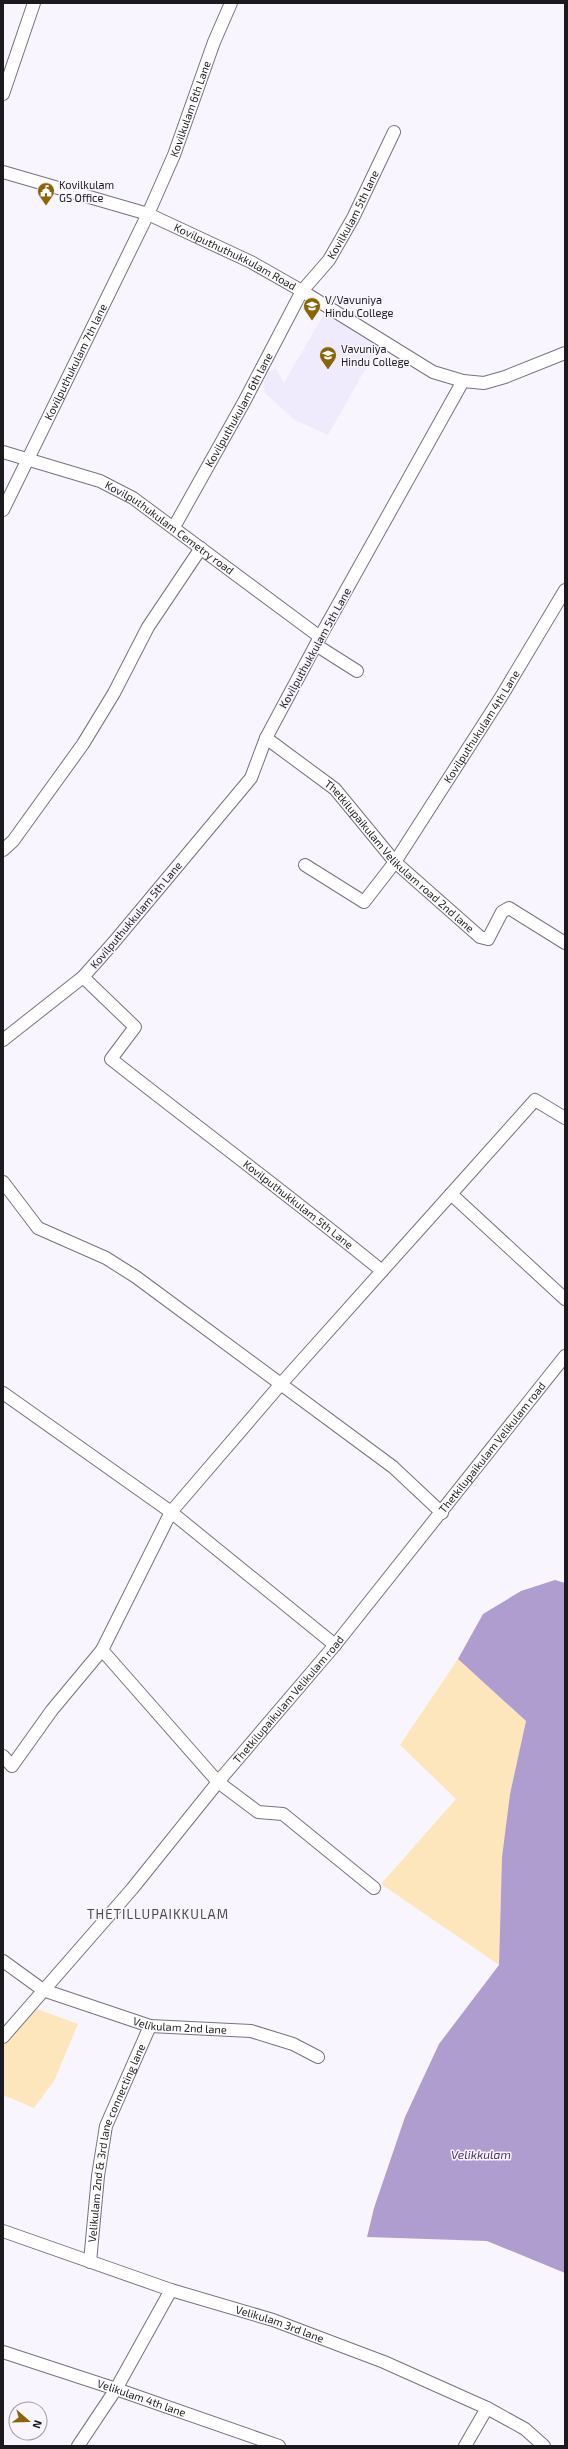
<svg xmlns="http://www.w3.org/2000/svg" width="568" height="2449" font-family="'Exo 2',sans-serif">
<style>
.built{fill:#f0eafd}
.green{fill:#fde6bc}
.water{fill:#af9dd0}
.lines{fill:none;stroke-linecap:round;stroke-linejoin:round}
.minor-casing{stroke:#77737e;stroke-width:14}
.minor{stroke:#fff;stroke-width:12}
.labels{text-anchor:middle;stroke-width:3;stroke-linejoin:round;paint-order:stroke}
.street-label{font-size:11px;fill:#1c1a1f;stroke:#f8f5ff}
.poi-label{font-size:11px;fill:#1c1a1f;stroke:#f8f5ff;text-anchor:start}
.water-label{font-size:12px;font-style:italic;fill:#4c3271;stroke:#f8f5ff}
.quarter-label{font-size:13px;letter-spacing:1px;fill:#4b4852;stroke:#f8f5ff}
</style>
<rect width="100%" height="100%" fill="#f8f5ff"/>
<path class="built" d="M 328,307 L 379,345 L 328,435 L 295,420 L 265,393 L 264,382 L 268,372 L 276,368 L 284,383 Z"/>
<path class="green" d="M 458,1659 L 526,1721 L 510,1794 L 502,1857 L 499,1965 L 381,1884 L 456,1799 L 400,1745 Z
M 37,2009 L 78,2024 L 54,2081 L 34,2108 L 3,2095 L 3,2045 Z"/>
<path class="water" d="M 555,1580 L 565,1583 L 565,2273 L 487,2241 L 367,2237 L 374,2208 L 405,2117 L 439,2044 L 499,1965 L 502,1857 L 510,1794 L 526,1721 L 458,1659 L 483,1614 L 521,1591 Z"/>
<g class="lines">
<g class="minor-casing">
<g id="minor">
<path d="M 3,94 L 34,3"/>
<path id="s1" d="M 3,172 L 148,214 L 251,262 L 302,291 L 433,372 L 463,381 L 484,383 L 505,377 L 565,353"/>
<path id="s2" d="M 463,381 L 320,637 L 266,738 L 251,778 L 114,942 L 83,977 L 135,1027 L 111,1059 C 201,1130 293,1198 382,1271 L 451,1194 L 565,1299"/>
<path id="s3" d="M 3,452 L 100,481 L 133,498 L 320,637"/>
<path id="s4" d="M 3,510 L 148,214 L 174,155 L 214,42 L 231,3"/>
<path id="s5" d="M 174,527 L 244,402 L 302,291 L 329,260 L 353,218 L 394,132"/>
<path d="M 316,645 L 357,671"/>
<path id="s6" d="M 266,738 L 335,789 L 395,862 L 480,937 L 488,939 L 502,912 L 509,908 L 565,943"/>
<path d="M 3,850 L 13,841 L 83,744 L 114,693 L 148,627 L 201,548"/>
<path id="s7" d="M 305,865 L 364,902 L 395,862 L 501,697 L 565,590"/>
<path d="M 3,1040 L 83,977"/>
<path d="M 3,1182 L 38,1228 L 106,1258 L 136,1277 L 393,1467 L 442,1513"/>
<path d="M 451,1194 L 535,1100 L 565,1118"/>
<path d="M 3,1393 L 171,1512 L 335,1645"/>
<path d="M 3,1756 L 12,1766 L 52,1710 L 102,1650"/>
<path d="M 374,1888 L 283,1814 L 258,1812 L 218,1782 L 102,1650 L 171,1512 L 280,1385 L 382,1271"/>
<path id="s8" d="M 3,1961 L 43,1990 L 150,2026 L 251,2031 L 293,2044 L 318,2057"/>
<path id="s9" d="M 3,2037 L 132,1889 L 218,1782 L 335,1645 L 565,1356"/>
<path id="s10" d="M 3,2231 L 171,2290 L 273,2320 L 384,2362 L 487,2408 L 525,2429 L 544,2446"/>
<path id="s11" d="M 90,2262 L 98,2176 L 106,2126 L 150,2026"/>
<path id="s12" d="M 3,2352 L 116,2389 L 279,2446"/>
<path d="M 78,2446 L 116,2389 L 171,2290"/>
<path d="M 465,2446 L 487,2408"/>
</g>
</g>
<use href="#minor" class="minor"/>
</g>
<defs>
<g id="civic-pin" transform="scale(0.9)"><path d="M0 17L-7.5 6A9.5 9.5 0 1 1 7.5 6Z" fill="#8b6505" stroke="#f8f5ff"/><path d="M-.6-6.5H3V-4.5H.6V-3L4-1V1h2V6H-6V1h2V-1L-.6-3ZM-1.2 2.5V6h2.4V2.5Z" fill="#fff"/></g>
<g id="school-pin" transform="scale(0.9)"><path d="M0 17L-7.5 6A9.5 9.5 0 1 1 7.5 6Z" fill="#8b6505" stroke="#f8f5ff"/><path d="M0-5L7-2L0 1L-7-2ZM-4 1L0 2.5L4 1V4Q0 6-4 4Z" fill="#fff"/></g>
</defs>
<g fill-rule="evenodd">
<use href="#civic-pin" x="46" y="191"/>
<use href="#school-pin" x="312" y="306"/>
<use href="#school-pin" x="328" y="355"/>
</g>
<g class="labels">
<g class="street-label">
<text dy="4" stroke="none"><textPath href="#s4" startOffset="443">Kovilkulam 6th Lane</textPath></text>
<text dy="4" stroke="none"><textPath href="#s5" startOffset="361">Kovilkulam 5th lane</textPath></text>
<text dy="4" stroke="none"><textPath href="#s1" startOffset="248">Kovilputhuthukkulam Road</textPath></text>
<text dy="4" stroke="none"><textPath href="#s4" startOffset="165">Kovilputhukulam 7th lane</textPath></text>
<text dy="4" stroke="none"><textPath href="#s5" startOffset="134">Kovilputhukulam 6th lane</textPath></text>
<text dy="4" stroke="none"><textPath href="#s3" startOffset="185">Kovilputhukulam Cemetry road</textPath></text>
<text transform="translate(315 648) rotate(-61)" y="4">Kovilputhukkulam 5th Lane</text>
<text dy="4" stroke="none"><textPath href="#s7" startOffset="281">Kovilputhukulam 4th Lane</textPath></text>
<text dy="4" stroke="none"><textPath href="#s6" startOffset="179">Thetkilupaikulam Velikulam road 2nd lane</textPath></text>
<text transform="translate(136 915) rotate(-50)" y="4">Kovilputhukkulam 5th Lane</text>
<text dy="4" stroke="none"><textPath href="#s2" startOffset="1060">Kovilputhukkulam 5th Lane</textPath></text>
<text dy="4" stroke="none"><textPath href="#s9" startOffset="766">Thetkilupaikulam Velikulam road</textPath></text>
<text dy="4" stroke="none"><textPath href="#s9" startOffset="442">Thetkilupaikulam Velikulam road</textPath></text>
<text dy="4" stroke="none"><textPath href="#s8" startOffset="192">Velikulam 2nd lane</textPath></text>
<text dy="4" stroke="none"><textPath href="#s11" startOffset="123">Velikulam 2nd &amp; 3rd lane connecting lane</textPath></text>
<text dy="4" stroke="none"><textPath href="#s10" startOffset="292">Velikulam 3rd lane</textPath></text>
<text dy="4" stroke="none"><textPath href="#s12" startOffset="146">Velikulam 4th lane</textPath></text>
</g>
<g class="poi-label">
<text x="59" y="189">Kovilkulam<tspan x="59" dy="13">GS Office</tspan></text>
<text x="325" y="304">V/Vavuniya<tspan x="325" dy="13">Hindu College</tspan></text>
<text x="341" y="353">Vavuniya<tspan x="341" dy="13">Hindu College</tspan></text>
</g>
<g class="water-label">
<text x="481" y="2159">Velikkulam</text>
</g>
<g class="quarter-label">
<text x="158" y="1919">THETILLUPAIKKULAM</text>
</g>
</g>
<rect width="568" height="2449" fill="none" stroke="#1c1a1f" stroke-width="8"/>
<g transform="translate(28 2421) rotate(110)"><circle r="19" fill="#f8f5ff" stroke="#a09da5"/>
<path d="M0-3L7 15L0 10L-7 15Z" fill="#8b6505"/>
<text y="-6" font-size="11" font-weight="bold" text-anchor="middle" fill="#1c1a1f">N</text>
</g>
</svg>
